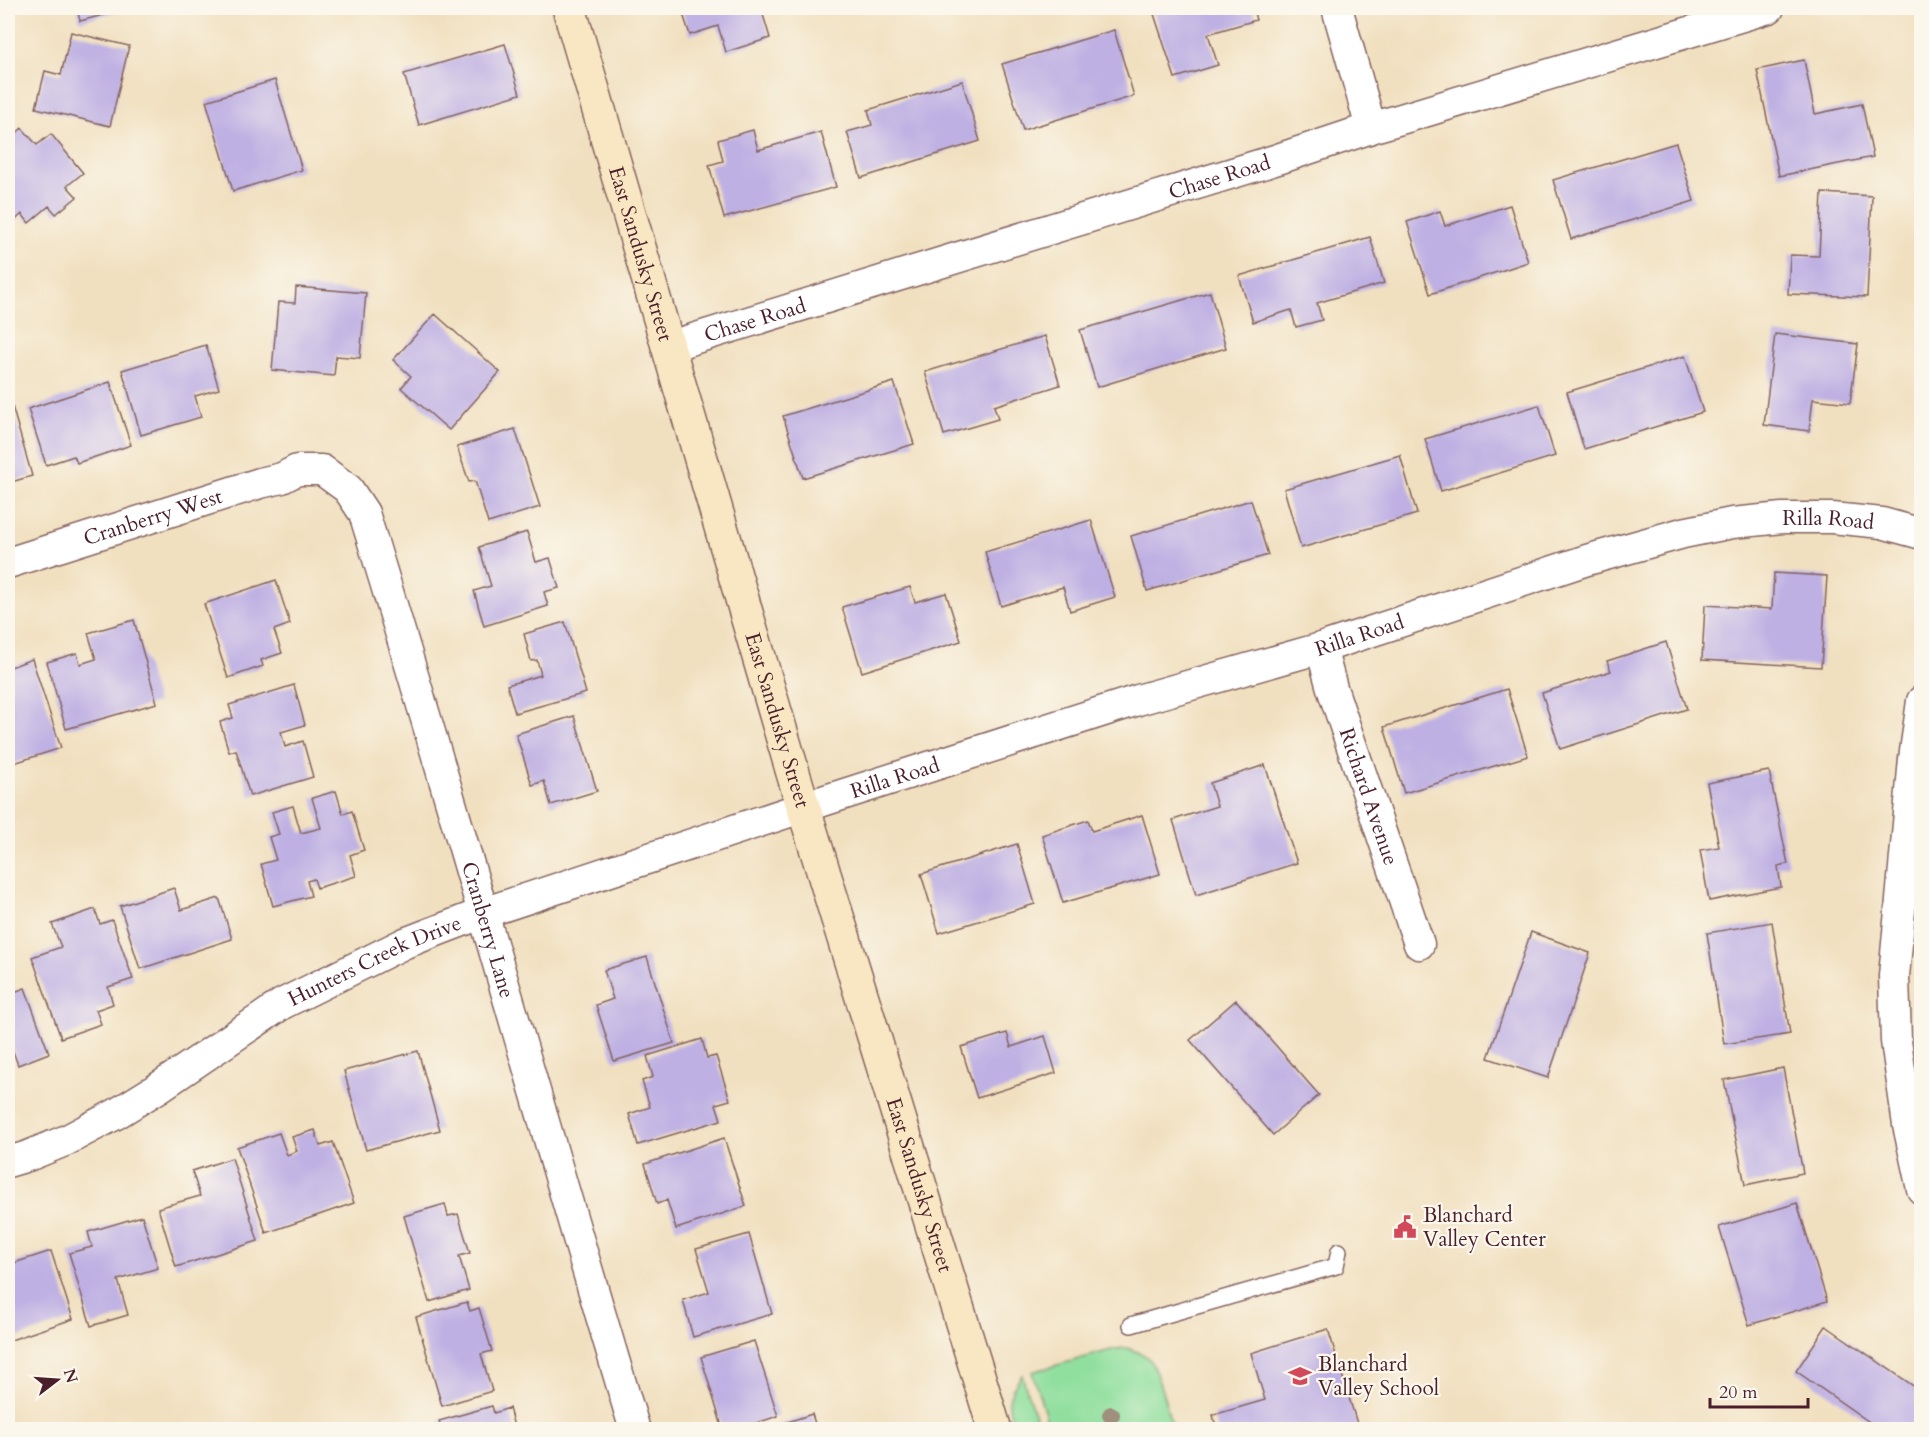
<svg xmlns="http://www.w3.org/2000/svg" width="1929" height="1437" font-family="Cardo,serif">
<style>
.green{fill:#90df9e;stroke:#6d7f64;stroke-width:1.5}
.building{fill:#beb0e3}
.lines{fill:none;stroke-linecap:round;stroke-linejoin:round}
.service-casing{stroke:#84635f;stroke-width:18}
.minor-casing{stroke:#84635f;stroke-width:33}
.secondary-casing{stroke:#84635f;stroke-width:36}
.service{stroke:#fff;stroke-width:15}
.minor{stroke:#fff;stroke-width:30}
.secondary{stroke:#f9e7c3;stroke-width:33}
.tree{fill:#9f907e}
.labels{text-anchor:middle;stroke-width:4.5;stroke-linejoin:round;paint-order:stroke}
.street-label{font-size:21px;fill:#4a1f2b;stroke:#fbf7ec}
.poi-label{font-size:21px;fill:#4a1f2b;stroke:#fbf7ec;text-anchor:start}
</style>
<rect width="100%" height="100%" fill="#fbf7ec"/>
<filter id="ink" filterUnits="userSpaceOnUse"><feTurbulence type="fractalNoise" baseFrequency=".0167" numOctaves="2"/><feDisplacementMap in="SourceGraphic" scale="12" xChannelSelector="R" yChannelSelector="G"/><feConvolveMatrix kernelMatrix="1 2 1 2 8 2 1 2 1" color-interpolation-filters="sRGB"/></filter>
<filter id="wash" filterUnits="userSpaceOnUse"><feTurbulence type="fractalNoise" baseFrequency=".008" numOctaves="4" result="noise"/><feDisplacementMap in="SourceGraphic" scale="24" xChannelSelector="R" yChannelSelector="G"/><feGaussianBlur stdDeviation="1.35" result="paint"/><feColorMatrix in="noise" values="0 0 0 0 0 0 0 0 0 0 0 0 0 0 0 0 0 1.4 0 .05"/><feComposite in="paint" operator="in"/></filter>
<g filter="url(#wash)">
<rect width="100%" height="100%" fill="#f1e0c0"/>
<path class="green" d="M 1127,1348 C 1135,1351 1144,1353 1149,1359 C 1158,1370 1168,1414 1173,1429 L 1050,1429 L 1032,1372 L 1115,1349 Z
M 1022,1375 L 1039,1429 L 1015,1429 C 1007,1403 1005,1398 1022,1375 Z"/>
<g id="blocks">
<path class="building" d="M 77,8 L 130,8 L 80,21 Z
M 681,8 L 761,8 L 770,38 L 726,52 L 718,26 L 690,35 Z
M 1152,8 L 1253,8 L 1256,20 L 1208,34 L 1218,65 L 1175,78 Z
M 1114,30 L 1134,96 L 1023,130 L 1002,64 Z
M 71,32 L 129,46 L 110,126 L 36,108 L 45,71 L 61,75 Z
M 505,44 L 520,94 L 419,125 L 404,74 Z
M 1804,60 L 1815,114 L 1862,104 L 1873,157 L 1779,176 L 1757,70 Z
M 275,80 L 302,170 L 233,191 L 206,101 Z
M 962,81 L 980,141 L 861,178 L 847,132 L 872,125 L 868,110 Z
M 22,128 L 37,145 L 51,134 L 83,173 L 67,186 L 77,197 L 56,214 L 49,206 L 29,223 L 22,214 L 11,224 L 8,221 L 8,141 Z
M 753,130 L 758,150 L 821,132 L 836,187 L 724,218 L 709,165 L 723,161 L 718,140 Z
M 1676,143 L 1694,201 L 1571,239 L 1553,180 Z
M 1822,193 L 1872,196 L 1867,297 L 1788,294 L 1790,255 L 1819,256 Z
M 1510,205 L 1528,262 L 1430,294 L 1407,222 L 1440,211 L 1445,226 Z
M 1370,237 L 1384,283 L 1317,303 L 1322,320 L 1296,327 L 1291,310 L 1253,322 L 1239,276 Z
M 296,287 L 366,293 L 360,358 L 336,356 L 334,376 L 272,370 L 278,302 L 295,303 Z
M 1210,292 L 1226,348 L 1097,387 L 1080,330 Z
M 435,314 L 500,372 L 449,430 L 401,388 L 411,376 L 393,360 Z
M 1775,334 L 1858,344 L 1850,403 L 1813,399 L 1809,431 L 1764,425 Z
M 1045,336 L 1060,385 L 994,406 L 998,419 L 944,435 L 925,372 Z
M 206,345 L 219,389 L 195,396 L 201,417 L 141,435 L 122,370 Z
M 1685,356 L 1703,412 L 1584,449 L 1567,392 Z
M 110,382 L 131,445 L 77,463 L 74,456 L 46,465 L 28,409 Z
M 894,382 L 914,444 L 803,478 L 783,416 Z
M 10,399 L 32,476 L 8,483 L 8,400 Z
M 1539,405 L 1555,456 L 1441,491 L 1425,439 Z
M 515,429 L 540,507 L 488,523 L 475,481 L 469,482 L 457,447 Z
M 1400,455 L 1417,514 L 1301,548 L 1284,489 Z
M 1251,500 L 1268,555 L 1147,591 L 1131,536 Z
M 1091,520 L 1115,597 L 1070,611 L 1063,587 L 1001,606 L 985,552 Z
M 527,532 L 536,562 L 550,558 L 559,588 L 544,592 L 548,606 L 484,626 L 474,591 L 491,586 L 479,547 Z
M 1774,573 L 1827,576 L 1821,667 L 1702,660 L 1705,605 L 1772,609 Z
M 276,580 L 290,624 L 274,630 L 282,653 L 261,660 L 263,666 L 228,678 L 204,604 Z
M 910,587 L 915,602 L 946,593 L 961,641 L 862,672 L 842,607 Z
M 134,620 L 157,703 L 66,729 L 47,662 L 77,653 L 80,664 L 96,659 L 88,633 Z
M 565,622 L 586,693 L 515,713 L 507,685 L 541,675 L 537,660 L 531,661 L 524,634 Z
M 1666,642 L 1687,709 L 1560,749 L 1542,693 L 1611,671 L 1607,661 Z
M 32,659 L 61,748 L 8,765 L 8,668 Z
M 294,685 L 305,725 L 281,732 L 285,747 L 303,741 L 313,777 L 250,796 L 236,750 L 229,752 L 220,722 L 233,718 L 229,705 Z
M 1507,689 L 1528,756 L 1404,793 L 1384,727 Z
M 574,716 L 597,791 L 551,805 L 544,781 L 532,785 L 516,734 Z
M 1265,765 L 1297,863 L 1196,895 L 1173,820 L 1217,806 L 1210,783 Z
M 1769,771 L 1788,864 L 1778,866 L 1781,887 L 1709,901 L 1700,850 L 1719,847 L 1707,783 Z
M 336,791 L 343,814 L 352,811 L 364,850 L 350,855 L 356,876 L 317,888 L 314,879 L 307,881 L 311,896 L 273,906 L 261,864 L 276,860 L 269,837 L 279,834 L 272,812 L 293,806 L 301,833 L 321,828 L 312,798 Z
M 1142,815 L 1160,874 L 1063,903 L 1042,835 L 1088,820 L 1092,831 Z
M 1017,844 L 1035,904 L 939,933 L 921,874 Z
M 174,888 L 181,910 L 219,898 L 232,939 L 140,969 L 120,906 Z
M 95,909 L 100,924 L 112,920 L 133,979 L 108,987 L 113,1004 L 96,1010 L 101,1024 L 61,1038 L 32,957 L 61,947 L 52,924 Z
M 1772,922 L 1790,1034 L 1724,1044 L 1707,933 Z
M 1531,932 L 1590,953 L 1548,1078 L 1488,1058 Z
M 647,957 L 674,1043 L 614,1061 L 596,1005 L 613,999 L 604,970 Z
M 10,980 L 14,992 L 25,988 L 49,1053 L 18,1065 L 10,1043 L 8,1044 L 8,981 Z
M 1236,1000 L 1319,1095 L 1273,1135 L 1190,1040 Z
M 1007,1033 L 1011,1047 L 1045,1036 L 1056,1073 L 977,1098 L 961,1047 Z
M 702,1039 L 707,1058 L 716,1056 L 730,1100 L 716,1104 L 721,1120 L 638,1145 L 629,1114 L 650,1107 L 642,1081 L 653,1077 L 647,1056 Z
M 418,1051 L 440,1130 L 366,1150 L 344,1071 Z
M 1783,1068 L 1803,1173 L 1745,1185 L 1724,1080 Z
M 315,1130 L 320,1146 L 333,1142 L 354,1203 L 266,1233 L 237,1147 L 279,1133 L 287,1155 L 297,1151 L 292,1137 Z
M 724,1138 L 746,1206 L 676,1229 L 667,1200 L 657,1204 L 645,1164 Z
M 232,1158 L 258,1241 L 176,1267 L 158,1208 L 200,1196 L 192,1171 Z
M 1797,1203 L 1827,1301 L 1749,1325 L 1719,1227 Z
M 445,1204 L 448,1216 L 458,1214 L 470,1253 L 459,1256 L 469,1290 L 429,1302 L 404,1216 Z
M 142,1216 L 158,1268 L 118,1280 L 128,1315 L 91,1326 L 69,1253 L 92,1247 L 88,1232 Z
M 749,1234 L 772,1314 L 693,1337 L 683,1300 L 709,1292 L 696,1249 Z
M 51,1251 L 73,1319 L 8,1341 L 8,1290 L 14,1287 L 8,1265 Z
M 467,1302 L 470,1311 L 479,1308 L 492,1351 L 481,1354 L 492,1391 L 442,1406 L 416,1317 Z
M 1826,1326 L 1922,1392 L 1922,1412 L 1910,1430 L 1881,1430 L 1796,1371 Z
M 1328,1329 L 1359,1430 L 1217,1430 L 1213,1415 L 1265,1400 L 1251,1353 Z
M 754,1341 L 778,1416 L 735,1430 L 723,1430 L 701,1357 Z
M 492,1406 L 494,1413 L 509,1408 L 515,1430 L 442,1430 L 439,1421 Z
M 812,1414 L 817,1430 L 766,1430 L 766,1429 Z"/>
</g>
</g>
<g filter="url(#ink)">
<use href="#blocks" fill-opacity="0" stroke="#84635f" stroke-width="1.5"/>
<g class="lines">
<g class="service-casing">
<path id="service" d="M 1131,1325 L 1336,1266 L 1339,1251"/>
</g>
<g class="minor-casing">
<g id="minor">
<path d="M 1337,8 L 1371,128"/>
<path id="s1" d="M 667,347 L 1278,159 L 1371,128 L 1769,8"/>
<path id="s2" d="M 8,563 L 260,483 L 282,478 L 297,470 L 322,470 L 348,489 L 364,513 C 458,818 543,1125 635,1430"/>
<path id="s3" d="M 1321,648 L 1332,688 L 1419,944"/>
<path d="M 1922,701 L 1914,759 L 1894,976 L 1896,1041 L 1908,1125 L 1922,1189"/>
<path id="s4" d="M 8,1162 L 28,1156 L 67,1140 L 116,1114 L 158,1088 L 282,1004 L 405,943 L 483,913 L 804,807 L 1138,700 L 1321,648 L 1587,560 L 1683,533 L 1732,523 L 1782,518 L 1832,518 L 1882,523 L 1922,534"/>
</g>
</g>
<g class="secondary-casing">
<g id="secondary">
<path id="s5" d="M 569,8 L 793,773 L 995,1430"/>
</g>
</g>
<use href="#service" class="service"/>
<use href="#minor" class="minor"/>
<use href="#secondary" class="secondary"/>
</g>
<circle class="tree" cx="1111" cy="1415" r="9"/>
</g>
<defs>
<g id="civic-bare" transform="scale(1.8)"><path d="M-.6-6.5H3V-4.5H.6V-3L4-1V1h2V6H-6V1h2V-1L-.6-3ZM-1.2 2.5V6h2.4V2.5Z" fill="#d1495b" stroke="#fbf7ec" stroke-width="2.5" paint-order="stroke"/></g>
<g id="school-bare" transform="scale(1.8)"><path d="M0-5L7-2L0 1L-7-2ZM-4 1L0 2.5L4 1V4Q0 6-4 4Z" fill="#d1495b" stroke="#fbf7ec" stroke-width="2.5" paint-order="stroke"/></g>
</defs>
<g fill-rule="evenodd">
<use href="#civic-bare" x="1405" y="1227"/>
<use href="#school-bare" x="1300" y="1376"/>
</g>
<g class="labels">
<g class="street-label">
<text dy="7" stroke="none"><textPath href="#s1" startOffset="578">Chase Road</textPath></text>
<text dy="7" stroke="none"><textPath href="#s5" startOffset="256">East Sandusky Street</textPath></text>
<text dy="7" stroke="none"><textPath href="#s1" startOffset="92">Chase Road</textPath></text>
<text dy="7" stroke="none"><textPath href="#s2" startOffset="152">Cranberry West</textPath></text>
<text dy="7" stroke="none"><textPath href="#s4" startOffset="1944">Rilla Road</textPath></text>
<text dy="7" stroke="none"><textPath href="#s4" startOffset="1458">Rilla Road</textPath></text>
<text dy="7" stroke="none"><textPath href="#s5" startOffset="742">East Sandusky Street</textPath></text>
<text dy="7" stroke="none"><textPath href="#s4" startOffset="972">Rilla Road</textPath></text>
<text dy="7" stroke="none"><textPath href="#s3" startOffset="156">Richard Avenue</textPath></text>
<text dy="7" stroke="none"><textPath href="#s2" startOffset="825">Cranberry Lane</textPath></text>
<text dy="7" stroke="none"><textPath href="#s4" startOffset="420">Hunters Creek Drive</textPath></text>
<text dy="7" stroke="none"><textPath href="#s5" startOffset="1228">East Sandusky Street</textPath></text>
</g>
<g class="poi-label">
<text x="1423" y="1222">Blanchard<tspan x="1423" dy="24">Valley Center</tspan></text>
<text x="1318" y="1371">Blanchard<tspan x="1318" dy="24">Valley School</tspan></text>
</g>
</g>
<rect width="1929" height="1437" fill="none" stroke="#fbf7ec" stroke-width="30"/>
<g transform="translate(57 1380) rotate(73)" stroke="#fbf7ec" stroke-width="4.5" paint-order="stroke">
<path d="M0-4.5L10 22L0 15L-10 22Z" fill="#4a1f2b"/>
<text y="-9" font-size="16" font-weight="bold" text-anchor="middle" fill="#4a1f2b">N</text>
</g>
<path d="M1710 1398v9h98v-9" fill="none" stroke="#4a1f2b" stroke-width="3"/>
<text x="1719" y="1398" font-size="18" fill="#4a1f2b" stroke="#fbf7ec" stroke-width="4.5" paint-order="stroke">20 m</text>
</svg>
